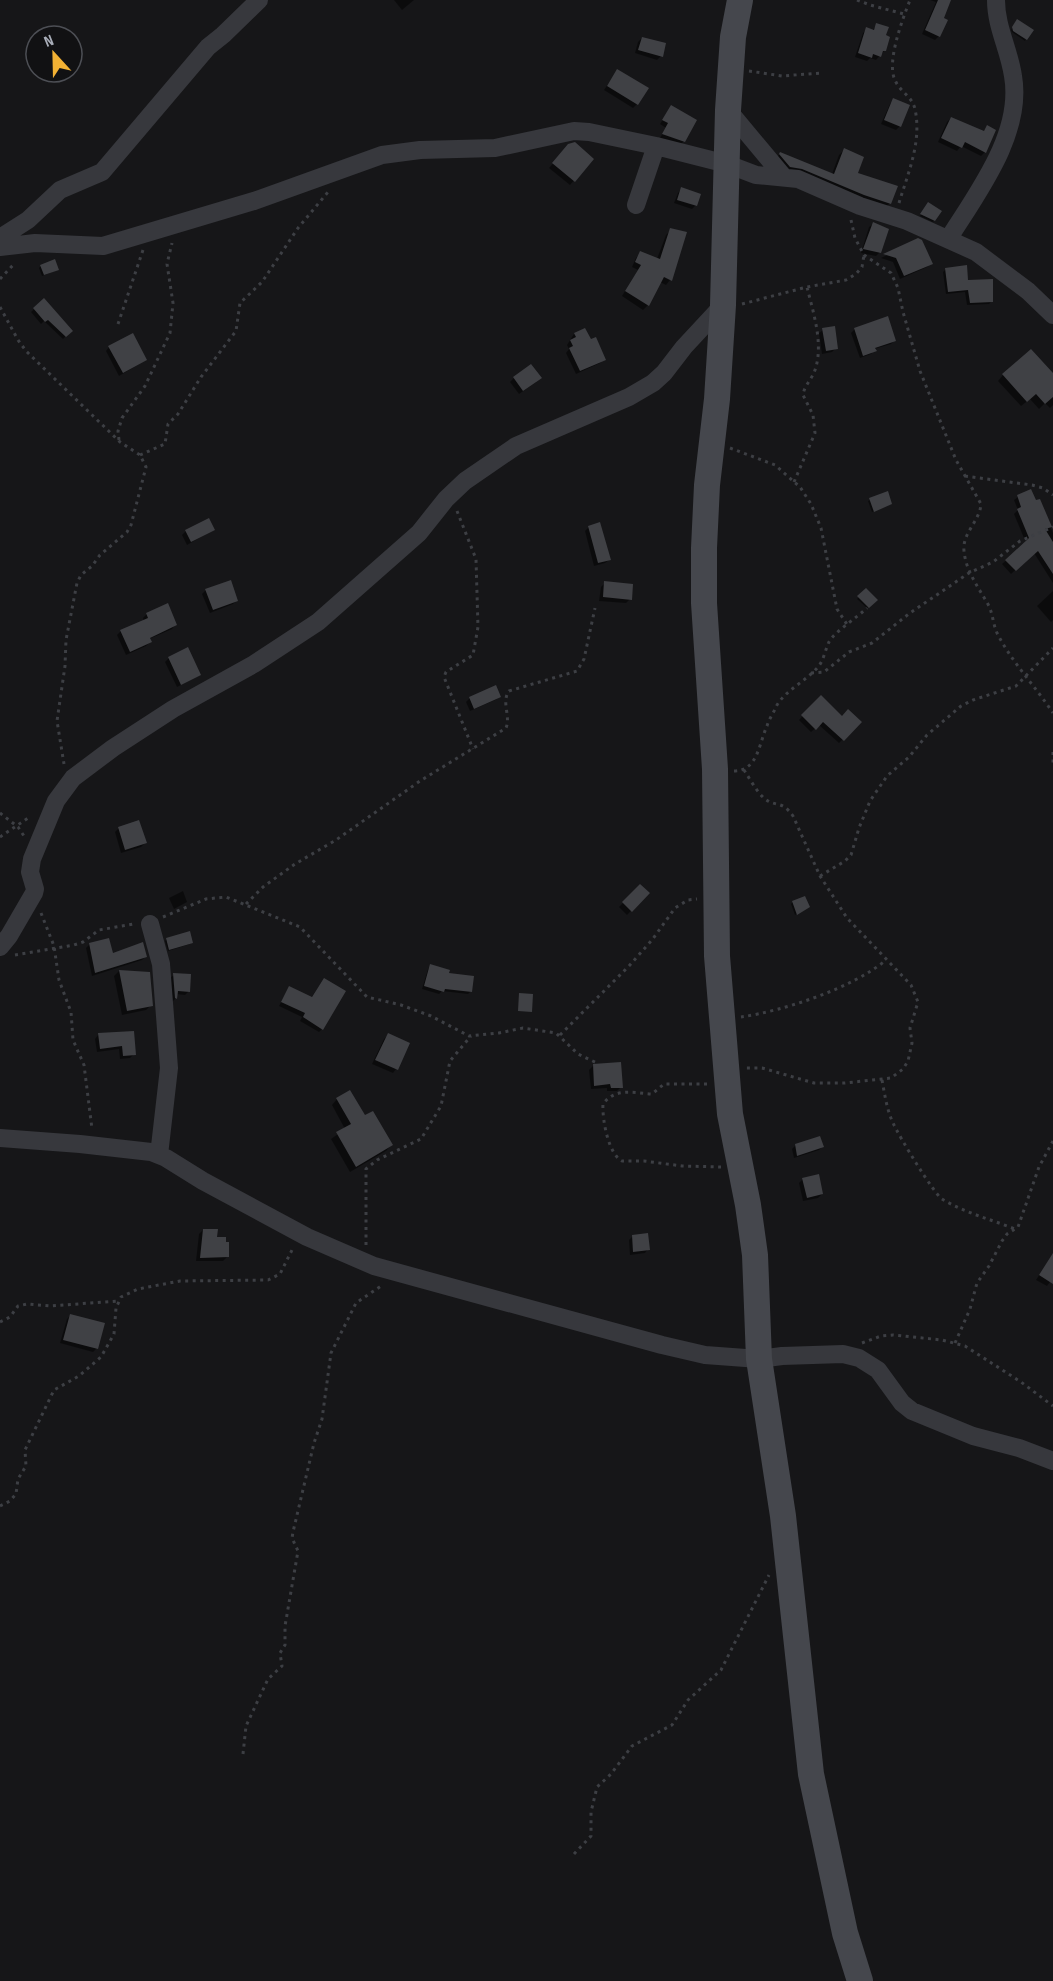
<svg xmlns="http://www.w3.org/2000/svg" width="1053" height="1981" font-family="'Sofia Sans Condensed',sans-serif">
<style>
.shadow{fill:#0007}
.building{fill:#404145}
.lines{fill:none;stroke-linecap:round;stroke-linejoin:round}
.path{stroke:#3d3f44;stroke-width:3;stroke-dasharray:3 4.5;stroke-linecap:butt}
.minor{stroke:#37383d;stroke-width:18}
.secondary{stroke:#45474d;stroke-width:26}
</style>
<rect width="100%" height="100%" fill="#161618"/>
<path class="shadow" d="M 394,0 L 414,0 L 402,10 Z
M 930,0 L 949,0 L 942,19 L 939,36 L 935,40 L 922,34 L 936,2 Z
M 1016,23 L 1026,39 L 1025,41 L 1012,32 L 1011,30 Z
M 877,25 L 885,36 L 884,51 L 876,60 L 870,58 L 867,61 L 855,57 L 863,33 L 867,29 L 872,31 Z
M 642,38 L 661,56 L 657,60 L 635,53 L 638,42 Z
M 617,71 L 637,104 L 633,108 L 604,90 Z
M 893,100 L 900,126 L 896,130 L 881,124 L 890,104 Z
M 671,107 L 684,141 L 680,145 L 660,138 L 666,128 L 660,124 Z
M 951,118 L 983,132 L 988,127 L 985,152 L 981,156 L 961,146 L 957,151 L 938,142 L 947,122 Z
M 565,150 L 592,159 L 570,185 L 549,168 Z
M 844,150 L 856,174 L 890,203 L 885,208 L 785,172 L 775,159 L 780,154 L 832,174 L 839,155 Z
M 681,189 L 696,205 L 692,209 L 674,203 L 678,193 Z
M 927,206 L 934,220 L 933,222 L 920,216 Z
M 873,224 L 880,252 L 876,256 L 861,253 L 869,227 Z
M 671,230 L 670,280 L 666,285 L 660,282 L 648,305 L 643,310 L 622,296 L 638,270 L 632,267 L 636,258 L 641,253 L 657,259 L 666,235 Z
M 918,240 L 931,263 L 927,267 L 900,279 L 893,262 L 881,258 Z
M 41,266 L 57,270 L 42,276 L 39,268 Z
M 946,269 L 967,281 L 992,301 L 989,304 L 967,305 L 965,292 L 946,294 L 943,272 Z
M 44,300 L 71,331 L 63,339 L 44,321 L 41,324 L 31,312 Z
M 855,329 L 895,340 L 891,344 L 874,349 L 871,354 L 860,358 L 851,333 Z
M 823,330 L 836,348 L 832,352 L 822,354 L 819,333 Z
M 574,334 L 604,359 L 600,363 L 576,374 L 566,353 L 569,349 L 567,345 Z
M 109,347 L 146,360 L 119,376 L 106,351 Z
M 1003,375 L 1053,375 L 1053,405 L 1050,408 L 1045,403 L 1039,409 L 1030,399 L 1021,406 L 998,381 Z
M 514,378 L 536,382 L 519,394 L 510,382 Z
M 887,493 L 891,504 L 872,512 L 868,501 Z
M 1018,497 L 1035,502 L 1039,501 L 1053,533 L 1053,583 L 1034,553 L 1011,574 L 1002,564 L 1026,543 L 1014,514 L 1018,510 L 1014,500 Z
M 589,527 L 609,560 L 605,563 L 594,566 L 585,531 Z
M 213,530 L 187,545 L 182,535 L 186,531 Z
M 605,583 L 630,599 L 626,603 L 599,601 L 601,587 Z
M 206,590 L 237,600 L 233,604 L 210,613 L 202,594 Z
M 866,590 L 875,600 L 867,608 L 857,599 Z
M 1053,591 L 1053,620 L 1051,622 L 1037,606 Z
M 147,614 L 175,625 L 172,629 L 149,639 L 150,642 L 146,646 L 126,655 L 117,635 L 121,631 L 144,621 L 143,618 Z
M 169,658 L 200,675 L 177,687 L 165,662 Z
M 499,697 L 495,700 L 470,711 L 466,702 L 470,698 Z
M 821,697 L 842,718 L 860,722 L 839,743 L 819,725 L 811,732 L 799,720 Z
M 119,828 L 145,843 L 141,847 L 121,853 L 115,832 Z
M 640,886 L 648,893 L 627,915 L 619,907 Z
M 183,891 L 187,902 L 174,909 L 169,898 Z
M 793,902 L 806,908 L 795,915 L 791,904 Z
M 189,933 L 191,943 L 190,944 L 168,951 L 165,941 L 166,940 Z
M 90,944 L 112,955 L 146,956 L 142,960 L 92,976 L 86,948 Z
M 431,966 L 447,974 L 471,991 L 468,994 L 442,991 L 439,994 L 422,989 L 428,969 Z
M 119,971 L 151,1005 L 146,1010 L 122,1015 L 114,976 Z
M 174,975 L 189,991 L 185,995 L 176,994 L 176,998 L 172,1002 L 170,978 Z
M 321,983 L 322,1029 L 319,1032 L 300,1021 L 302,1017 L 279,1006 L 289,988 L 311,998 Z
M 133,1033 L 134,1054 L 130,1058 L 120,1059 L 119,1049 L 97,1052 L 95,1039 L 98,1035 Z
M 388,1035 L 396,1069 L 393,1073 L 372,1064 L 384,1039 Z
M 593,1066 L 621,1087 L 617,1091 L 607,1091 L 607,1088 L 591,1089 L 589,1070 Z
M 337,1099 L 364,1118 L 391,1145 L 386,1151 L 350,1172 L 331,1139 L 345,1129 L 332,1105 Z
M 796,1145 L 822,1147 L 819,1150 L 794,1158 L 792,1149 Z
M 803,1179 L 822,1194 L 818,1198 L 803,1201 L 799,1183 Z
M 203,1230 L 216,1238 L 227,1257 L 223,1261 L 196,1261 L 199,1234 Z
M 633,1236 L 648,1249 L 645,1253 L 630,1255 L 629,1240 Z
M 1053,1254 L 1053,1278 L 1047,1286 L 1036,1280 Z
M 70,1316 L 97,1348 L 93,1352 L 60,1343 L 67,1319 Z"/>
<path class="building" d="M 938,0 L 951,0 L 944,18 L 948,20 L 940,37 L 925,30 Z
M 1017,19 L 1034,30 L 1027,40 L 1013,31 L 1012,27 Z
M 876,23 L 889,27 L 886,35 L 890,37 L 886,51 L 883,51 L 881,57 L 873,54 L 872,58 L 858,53 L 866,27 L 874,30 Z
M 642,37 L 666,43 L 663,57 L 638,50 Z
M 617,69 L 649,88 L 638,105 L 607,86 Z
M 893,98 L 910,105 L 901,127 L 884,120 Z
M 671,105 L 697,120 L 685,142 L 662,134 L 668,123 L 662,120 Z
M 951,117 L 984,131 L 987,125 L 996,130 L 986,153 L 965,142 L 962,148 L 941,138 Z
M 575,142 L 594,159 L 575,182 L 552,163 L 568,144 Z
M 844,148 L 864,157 L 858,173 L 898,186 L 891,204 L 864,195 L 802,169 L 790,167 L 779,154 L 780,152 L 834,174 Z
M 681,187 L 701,194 L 697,206 L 677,200 Z
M 928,202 L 942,211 L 935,221 L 920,214 Z
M 873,222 L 889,229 L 881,253 L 863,249 Z
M 670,228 L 687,232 L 672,281 L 664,277 L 649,306 L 625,291 L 641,265 L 635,262 L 640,251 L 660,259 Z
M 918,238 L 922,240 L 933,264 L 904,276 L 896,258 L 883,254 Z
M 55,259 L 59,270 L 44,275 L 40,265 Z
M 967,265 L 968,280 L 993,279 L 993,302 L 970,303 L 968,290 L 948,292 L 945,268 Z
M 44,298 L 73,331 L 66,337 L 48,320 L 45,322 L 33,308 Z
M 888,316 L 896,341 L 875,348 L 877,351 L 863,356 L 854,328 Z
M 835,326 L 838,349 L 826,351 L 822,328 Z
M 585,328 L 591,339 L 596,337 L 606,360 L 580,371 L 569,348 L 573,346 L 570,340 L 576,337 L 574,333 Z
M 133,333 L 147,360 L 123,373 L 108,346 Z
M 1031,349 L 1053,373 L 1053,397 L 1045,404 L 1036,394 L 1027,402 L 1002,374 Z
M 531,364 L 542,378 L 523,391 L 513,377 Z
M 1031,489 L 1036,500 L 1040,499 L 1052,527 L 1045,529 L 1053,542 L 1053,574 L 1038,551 L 1016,571 L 1005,560 L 1029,538 L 1017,509 L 1021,507 L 1017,495 Z
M 888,491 L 892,504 L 874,512 L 869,498 Z
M 209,518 L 215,530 L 191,542 L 185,530 Z
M 600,522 L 611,560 L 598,563 L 588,526 Z
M 231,580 L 238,601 L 213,610 L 205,589 Z
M 604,581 L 633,584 L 632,600 L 603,597 Z
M 866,588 L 878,600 L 869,608 L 857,596 Z
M 168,603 L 177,625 L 150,638 L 152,642 L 130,652 L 120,630 L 148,618 L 146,613 Z
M 188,647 L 201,675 L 181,685 L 168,657 Z
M 496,685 L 501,697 L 474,709 L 469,697 Z
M 821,695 L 842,716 L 848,709 L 862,722 L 844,741 L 823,722 L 816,730 L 801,715 Z
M 139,820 L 147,843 L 125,850 L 118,827 Z
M 640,884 L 650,893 L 632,912 L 622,902 Z
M 805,896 L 810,907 L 797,915 L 792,901 Z
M 190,931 L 193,943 L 169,950 L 166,938 Z
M 109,938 L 113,953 L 143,942 L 147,957 L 95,973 L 89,943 Z
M 430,964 L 450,970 L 449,973 L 474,976 L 472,992 L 445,989 L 444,992 L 424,986 Z
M 119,970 L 150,972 L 153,1006 L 127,1011 Z
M 173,973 L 191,974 L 190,992 L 178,991 L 177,999 L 175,998 Z
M 324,978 L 346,991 L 323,1030 L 303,1017 L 305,1013 L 281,1002 L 289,986 L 312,997 Z
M 519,993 L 533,994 L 532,1012 L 518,1011 Z
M 134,1031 L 136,1055 L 123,1056 L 122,1046 L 100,1049 L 98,1033 Z
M 388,1033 L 410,1043 L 398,1070 L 375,1060 Z
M 621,1062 L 623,1088 L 611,1088 L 610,1084 L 594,1086 L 593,1064 Z
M 350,1090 L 365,1115 L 373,1111 L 393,1145 L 356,1167 L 336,1132 L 351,1124 L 336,1098 Z
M 820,1136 L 824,1147 L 797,1156 L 795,1144 Z
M 819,1174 L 823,1194 L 807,1198 L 802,1178 Z
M 203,1229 L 218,1229 L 217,1237 L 226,1237 L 226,1242 L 229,1242 L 229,1257 L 200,1258 Z
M 648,1233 L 650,1250 L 633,1252 L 632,1235 Z
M 1053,1253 L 1053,1284 L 1039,1275 Z
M 70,1314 L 105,1323 L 98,1349 L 63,1340 Z"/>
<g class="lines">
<path class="path" d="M 857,0 L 870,5 L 904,14
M 749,71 L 782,76 L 821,73
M 899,203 C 908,173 922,142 915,109 C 912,96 900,92 895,80 C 886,62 903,18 910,0
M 851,220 L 855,238 L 864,255 L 891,273 L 898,288 L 903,312 L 920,371 L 956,460 L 981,504 C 980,521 962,533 964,551 C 966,572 979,588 989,606 C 993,615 993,624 997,633 C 1011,661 1035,686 1053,713
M 0,279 L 15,263
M 742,304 L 807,287 L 846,280 L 856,274 L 862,267 L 864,255
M 0,307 L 18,340 L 26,351 L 120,442 L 140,455 L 146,467 L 131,525 L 127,532 L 100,555 L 92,566 L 81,575 L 77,583 L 66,640 L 65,666 L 57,721 L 64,764
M 118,324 L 143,250
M 119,440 L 118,431 L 122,418 L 145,386 L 170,333 L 173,303 L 167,264 L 172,243
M 730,448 L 775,465 L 800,487 L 811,504 L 821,528 L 837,609 L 848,626
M 140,455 L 165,444 L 168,424 L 178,414 L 201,377 L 236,331 L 240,303 L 262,282 L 298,228 L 328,192
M 965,476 L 1032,485 L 1043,488 L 1053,495
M 794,482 L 815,433 L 813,415 L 803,395 C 804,386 812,379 815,370 C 824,344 813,312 807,287
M 457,511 L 476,559 L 478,627 L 473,655 L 446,672 L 444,677 L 473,749
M 811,673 L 824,672 L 849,652 L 872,643 L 910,613 L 969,573 L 993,562 L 1020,541 L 1053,527
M 1053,752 L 1053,767
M 744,770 C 750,779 756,791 764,798 C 775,808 781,799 793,816 L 820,876 L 847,918 L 911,985 L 918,1002 L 910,1028 L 912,1043 L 908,1061 L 903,1069 L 891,1078 L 845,1083 L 814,1083 L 762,1068 L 744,1068
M 734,771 C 758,771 759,743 767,726 C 769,719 774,712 777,705 C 786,690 806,681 818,667 C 824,660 825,650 829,642 C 833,633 859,616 867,608
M 0,813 L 18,827 L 24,836
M 0,837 L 31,816
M 820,876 L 845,861 L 851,855 L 859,828 L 870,801 L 887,776 L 909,757 L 927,735 L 961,706 L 973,700 L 1016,686 L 1053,648
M 246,904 L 263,887 L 295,864 L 336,840 L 420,781 L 506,728 C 511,716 501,702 509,691 L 577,671 L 584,659 L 595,608
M 41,913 L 54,946 L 59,980 L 71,1012 L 73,1040 L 84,1065 L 92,1129
M 163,917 L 206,899 L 226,897 L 300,927 L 367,997 L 401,1005 L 431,1016 L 469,1036 L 499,1033 L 523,1028 L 556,1033 L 578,1054 L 597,1063
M 15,955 L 74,945 L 83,942 L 99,930 L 134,924
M 741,1017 C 783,1011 853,988 886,960
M 560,1035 L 629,966 L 652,940 L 675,908 L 688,900 L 697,899
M 882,1080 C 885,1096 887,1111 894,1125 C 899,1136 934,1194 942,1199 C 965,1213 990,1219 1015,1229
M 707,1084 L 664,1084 L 652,1094 C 634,1093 616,1087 603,1104 C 602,1118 608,1154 622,1161 L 644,1161 L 682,1166 L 721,1167
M 366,1245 L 366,1169 L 377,1160 L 421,1139 L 441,1106 L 450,1061 L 471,1036
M 0,1322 L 10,1317 L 18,1306 L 27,1304 L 50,1306 L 118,1301
M 862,1343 L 881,1336 L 893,1335 L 942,1340 L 965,1346 L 1021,1382 L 1053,1406
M 955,1343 L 970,1309 L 977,1283 L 989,1266 L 1002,1241 L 1007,1234 L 1018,1227 L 1039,1167 L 1053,1141
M 0,1506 L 10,1501 L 16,1494 L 18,1479 L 26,1466 L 25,1450 L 54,1390 L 79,1376 L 101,1357 L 114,1334 L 116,1308 L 121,1297 L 138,1289 L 180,1281 L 268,1280 L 280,1274 L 293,1248
M 243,1754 L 246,1726 L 268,1679 L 282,1666 L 280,1653 L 285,1645 L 285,1626 L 298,1551 L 292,1538 L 293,1532 L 314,1443 L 322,1419 L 331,1353 L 356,1303 L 381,1286
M 574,1854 L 591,1836 L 591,1812 L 597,1787 L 611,1774 L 632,1746 L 672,1725 L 688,1700 L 721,1670 L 769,1575"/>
<path class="minor" d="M 728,110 L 783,176
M 636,205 L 656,146
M 0,238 L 28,220 L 60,190 L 102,172 L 208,47 L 223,35 L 259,0
M 949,238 C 978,192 1023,133 1013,76 C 1009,49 996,27 996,0
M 0,247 L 35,243 L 103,246 L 254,201 L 382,155 L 420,150 L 495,148 L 574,131 L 589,132 L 656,146 L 727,164 L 756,175 L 798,179 L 860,206 L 907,221 L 976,252 L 1028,291 L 1053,315
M 150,924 L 161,964 L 169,1068 L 159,1155
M 0,947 L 9,936 L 34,893 L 35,889 L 30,872 L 32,859 L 56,801 L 73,778 L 113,748 L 173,709 L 254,664 L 318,622 L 419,533 L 446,499 L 465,481 L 516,446 L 629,397 L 653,383 L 664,373 L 684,347 L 723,305
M 0,1138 L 80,1144 L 151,1152 L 166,1158 L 203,1181 L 307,1237 L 374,1266 L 662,1345 L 705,1355 L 759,1359 L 782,1356 L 843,1354 L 859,1358 L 878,1370 L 902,1403 L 912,1411 L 973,1436 L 1019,1448 L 1053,1461"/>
<path class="secondary" d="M 740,0 L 733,37 L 728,110 L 723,305 L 717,399 L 707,485 L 704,548 L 704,603 L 715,769 L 717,956 L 730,1114 L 748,1205 L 755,1255 L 759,1359 L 783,1516 L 811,1774 L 845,1933 L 860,1981"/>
</g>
<g transform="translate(54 54) rotate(338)"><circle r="28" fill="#111113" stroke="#4d4f55" stroke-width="1.5"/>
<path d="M0-4.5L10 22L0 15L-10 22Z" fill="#f2b134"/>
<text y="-9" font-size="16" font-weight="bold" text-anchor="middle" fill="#a8adb8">N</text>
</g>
</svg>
